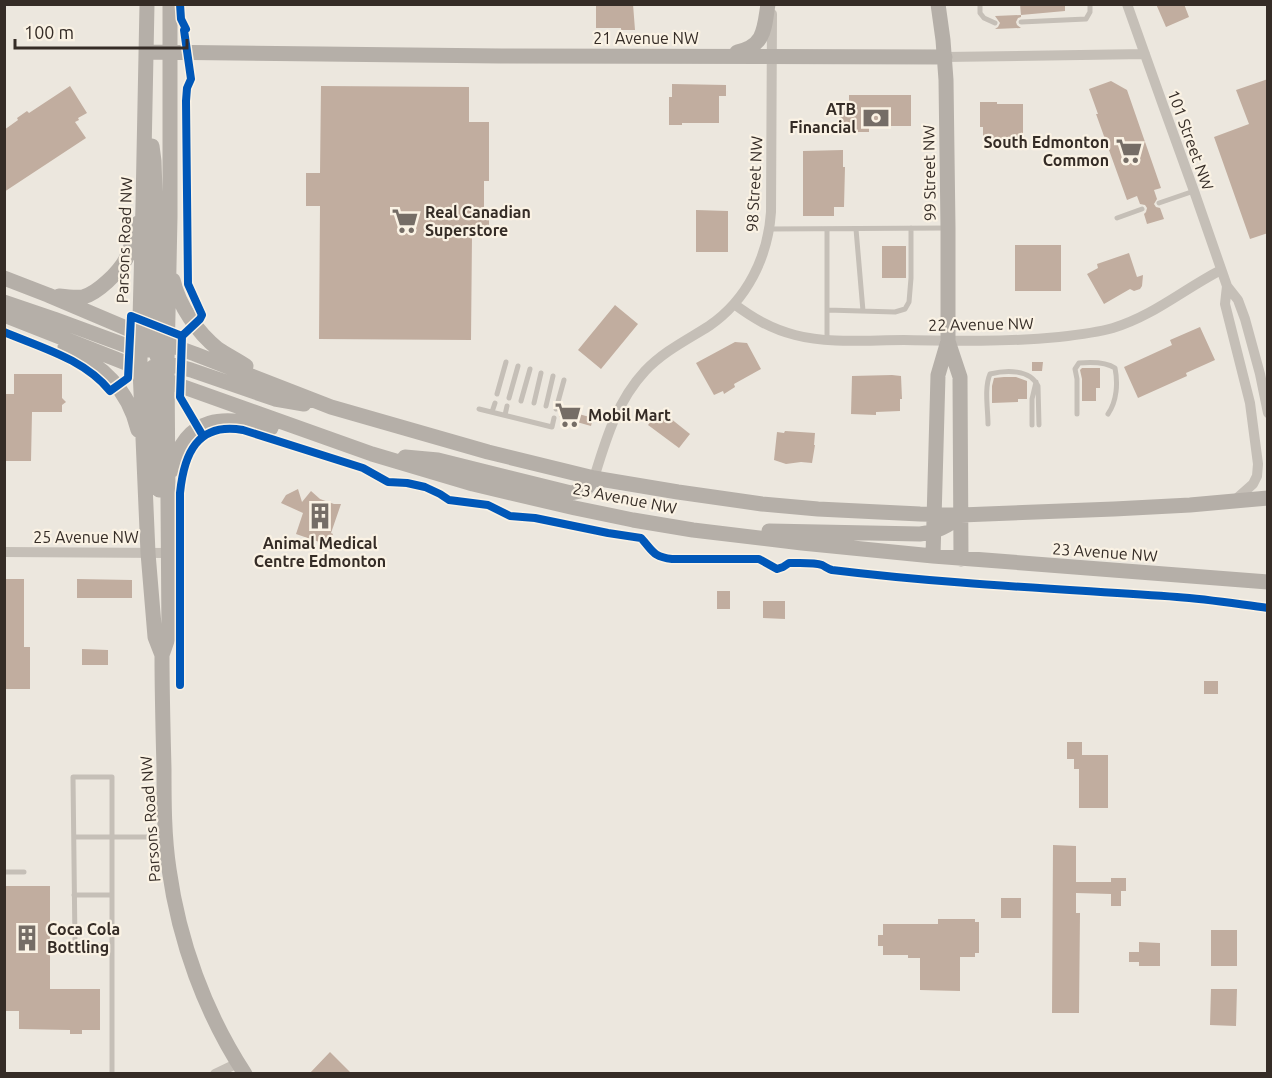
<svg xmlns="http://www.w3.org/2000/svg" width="1272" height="1078" font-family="Ubuntu,sans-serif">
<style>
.building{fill:#c1ad9f}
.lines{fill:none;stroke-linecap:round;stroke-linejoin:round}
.lane{stroke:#c5bfb7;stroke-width:5}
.street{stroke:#c5bfb7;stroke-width:10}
.secondary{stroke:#b5afa8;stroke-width:15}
.cycleway-casing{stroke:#faf2e4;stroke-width:11}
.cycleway{stroke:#0057b8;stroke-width:8}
.labels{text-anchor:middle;stroke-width:4.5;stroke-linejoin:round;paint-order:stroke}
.street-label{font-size:16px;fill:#352c26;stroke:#faf2e4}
.poi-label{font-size:16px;font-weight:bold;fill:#352c26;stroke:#faf2e4;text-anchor:start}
</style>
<rect width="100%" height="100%" fill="#ece7de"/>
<path class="building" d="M 596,4 L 633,4 L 635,30 L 621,30 L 621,28 L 596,28 Z
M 1020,4 L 1065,4 L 1065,11 L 1021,15 Z
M 1156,4 L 1184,4 L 1189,17 L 1166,27 Z
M 1021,15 L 1021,17 L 1018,18 L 1016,22 L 1017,25 L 1021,28 L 995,29 L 998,27 L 1000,23 L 995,16 Z
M 1268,79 L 1268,233 L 1250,239 L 1214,137 L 1249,124 L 1236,90 Z
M 1111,81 L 1127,90 L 1161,188 L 1154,190 L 1157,199 L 1154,204 L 1156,207 L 1160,208 L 1164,219 L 1147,224 L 1144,214 L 1146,212 L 1147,208 L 1145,205 L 1140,204 L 1137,196 L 1127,200 L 1096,114 L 1098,114 L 1089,89 Z
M 672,84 L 726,85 L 726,96 L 719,96 L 719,123 L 682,123 L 682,125 L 669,125 L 669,97 L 672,97 Z
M 70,86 L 87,113 L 78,118 L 79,120 L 75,122 L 86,138 L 4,192 L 4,130 L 18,120 L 17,118 L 27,111 L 29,113 Z
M 321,86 L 469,87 L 469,122 L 489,122 L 489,181 L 484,181 L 484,213 L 489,213 L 489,236 L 472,236 L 471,340 L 319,339 L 320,206 L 306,206 L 306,173 L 320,173 Z
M 849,95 L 911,95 L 911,126 L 885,126 L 885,128 L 869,128 L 869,132 L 855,132 L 855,128 L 840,127 L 841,110 L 849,111 Z
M 980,102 L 997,102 L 997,104 L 1023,104 L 1023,142 L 983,142 L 983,127 L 980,127 Z
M 843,150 L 843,167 L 845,167 L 844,207 L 834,207 L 834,216 L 803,216 L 803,151 Z
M 696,210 L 728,211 L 728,252 L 696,252 Z
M 1015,245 L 1061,245 L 1061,291 L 1015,291 Z
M 882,246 L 906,246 L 906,278 L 882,278 Z
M 1129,253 L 1137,277 L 1143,275 L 1142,286 L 1140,289 L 1134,291 L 1130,289 L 1104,304 L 1087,274 L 1098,268 L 1097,264 Z
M 615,305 L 638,324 L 601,369 L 578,350 Z
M 1200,327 L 1215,360 L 1186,373 L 1187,376 L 1138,398 L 1124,367 L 1172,345 L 1170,340 Z
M 735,342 L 747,343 L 761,369 L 734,384 L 735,387 L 724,394 L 723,391 L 714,395 L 696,363 Z
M 1032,362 L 1043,362 L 1042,371 L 1032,371 Z
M 1082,368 L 1100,368 L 1100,388 L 1096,388 L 1096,401 L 1082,401 L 1082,379 L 1080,370 Z
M 14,374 L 62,374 L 62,398 L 66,402 L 62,405 L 62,412 L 32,412 L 31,461 L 4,461 L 4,394 L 14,394 Z
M 892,375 L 901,376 L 902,399 L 900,399 L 900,411 L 876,412 L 876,415 L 851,414 L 852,376 Z
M 1004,377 L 1016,377 L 1027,381 L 1027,399 L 1018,399 L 1018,402 L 992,403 L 992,386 L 994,378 Z
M 561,409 L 593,418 L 591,426 L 559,417 Z
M 660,410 L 690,434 L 679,448 L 648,425 Z
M 785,431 L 815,433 L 814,445 L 815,445 L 812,463 L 801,462 L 786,464 L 774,460 L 777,432 L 784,433 Z
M 298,489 L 302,502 L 311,491 L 320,499 L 334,504 L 341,504 L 331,533 L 333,534 L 328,545 L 296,534 L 303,513 L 281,503 L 286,495 Z
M 4,579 L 24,579 L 24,647 L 30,647 L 30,689 L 4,689 Z
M 77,579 L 132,580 L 132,598 L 77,598 Z
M 717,591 L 730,591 L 730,609 L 717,609 Z
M 763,601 L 785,601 L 785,619 L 763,618 Z
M 82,649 L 108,650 L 108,665 L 82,665 Z
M 1204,681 L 1218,681 L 1218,694 L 1204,694 Z
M 1067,742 L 1082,742 L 1082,755 L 1108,755 L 1108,808 L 1079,808 L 1079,769 L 1074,769 L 1074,759 L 1067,759 Z
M 1053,845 L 1076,846 L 1076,882 L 1111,882 L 1111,878 L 1126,878 L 1126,891 L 1121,891 L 1121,906 L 1111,906 L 1111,894 L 1076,893 L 1076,913 L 1080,913 L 1079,1013 L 1052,1013 Z
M 4,886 L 50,886 L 50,989 L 100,989 L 100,1030 L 82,1030 L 82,1034 L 70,1034 L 70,1030 L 19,1029 L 19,1011 L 4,1011 Z
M 1001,898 L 1021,898 L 1021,918 L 1001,918 Z
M 938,919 L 975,919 L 975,922 L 979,922 L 979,953 L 975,953 L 975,957 L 960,957 L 960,991 L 920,990 L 920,958 L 908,958 L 908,955 L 883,955 L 883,946 L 878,946 L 878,935 L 883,935 L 883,924 L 938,924 Z
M 1211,930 L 1237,930 L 1237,966 L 1211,966 Z
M 1139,942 L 1160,943 L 1160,966 L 1139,966 L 1139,962 L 1129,962 L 1129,952 L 1139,952 Z
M 1211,989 L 1237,989 L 1236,1026 L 1210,1025 Z
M 330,1052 L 352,1074 L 309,1074 Z"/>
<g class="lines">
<path class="lane" d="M 980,4 L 980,13 L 984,18 L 995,23
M 1021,22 L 1086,19 L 1090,12 L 1090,6
M 1159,203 L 1194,191
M 1117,218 L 1142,209
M 769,229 L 948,228
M 856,229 L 863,311
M 827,310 L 895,312 L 905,309 L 909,302 L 911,278 L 911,228
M 827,340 L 827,229
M 497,394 L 506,362
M 509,398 L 518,366
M 521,401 L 530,369
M 534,403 L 541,373
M 546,406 L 553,376
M 479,409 L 552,427 L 554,418
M 556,409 L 564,380
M 492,412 L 495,403
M 1077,414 L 1077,379 L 1075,369 L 1079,363 C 1090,362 1106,362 1115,368 C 1118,383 1117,401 1108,414
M 505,415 L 507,406
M 988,424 C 988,409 984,388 990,374 C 1006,370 1030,369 1038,386 L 1039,425
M 1032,425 L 1032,399 L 1036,382
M 74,837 L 112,837 L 112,946 L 75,944 L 73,777 L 112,777 L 112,837 L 164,837
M 4,872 L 24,872
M 74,895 L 112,895
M 112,1074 L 112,946"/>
<path class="street" d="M 1127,4 L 1164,108 L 1194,191 L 1227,286 L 1238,300 L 1245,319 L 1260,374 L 1268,413
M 945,57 L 1145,54
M 1227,286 L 1225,304 L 1250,403 L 1258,464 L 1257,476 L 1253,484 L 1235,500
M 734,304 C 753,318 771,329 795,335 C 829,344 868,340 904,340 C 955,341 1007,342 1059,337 C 1077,335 1095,333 1113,328 C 1153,316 1184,289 1221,270
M 594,478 C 606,439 617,401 645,371 C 664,351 687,340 709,326 C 747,300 768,257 771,212 L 772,14
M 4,552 L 168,553
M 215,1074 L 238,1063"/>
<path class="secondary" d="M 147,4 L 143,205 L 140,319 L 140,369 L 148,553 L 155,637 L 162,655
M 170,4 L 170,217 L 167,363 L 169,635 L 162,655 C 162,693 163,731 164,769 C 164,802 164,836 169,869 C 179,941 205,1013 245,1074
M 147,52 L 501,56 L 945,57
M 737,52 C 765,46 764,29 768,4
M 152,146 L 154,161 L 155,192 L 155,349 L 162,372
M 4,278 L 48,295 L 140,334 L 195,354 L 331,407 L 488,452 L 594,478 L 678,492 L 762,504 L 818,509 L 920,514 L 961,515 L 1114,509 L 1190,505 L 1268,498
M 173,280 C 179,306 197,332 218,349 C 227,355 237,360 246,366
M 59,296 C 67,297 76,298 83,297 C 98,293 119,272 126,259 C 131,248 134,235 138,223
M 4,302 L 54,319 L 130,347 L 140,350 L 149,350
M 4,315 L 154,374 L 181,386 L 372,454 L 473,484 L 575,508 L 633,520 L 693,530 L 802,543 L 933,556 L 1268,582
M 948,341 L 960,377 L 961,559
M 65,347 C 102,366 128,388 138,430
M 158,361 L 191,370 L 275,399 L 304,404
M 153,367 L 159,490
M 405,457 L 438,460 L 571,493 L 585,490 L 594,478
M 172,470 C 186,414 225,415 271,428
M 769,531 L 920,534 C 937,532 949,526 961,515
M 933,556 L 938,375 L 948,341 L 948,228 L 946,80 L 943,40 L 938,4"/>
<g class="cycleway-casing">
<path id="cycleway" d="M 180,4 L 181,19 L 186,29 L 184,30 L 191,79 L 187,88 L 186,101 L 188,284 L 202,315 L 200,319 L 182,336 L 180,397 L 203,436
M 4,332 C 42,348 84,359 110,391 L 128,378 L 131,316 L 182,336
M 180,685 L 180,493 C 184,454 197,422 243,430 L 363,468 L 388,482 L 407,483 L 425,487 L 440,494 L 449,500 L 488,505 L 510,516 L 535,518 L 608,533 L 641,538 C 653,551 653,557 672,559 L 759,559 L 777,569 L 783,567 L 789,563 C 798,563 814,562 822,565 C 826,567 828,569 832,570 C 946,584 1062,589 1177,597 C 1207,599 1237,604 1268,608"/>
</g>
<use href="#cycleway" class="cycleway"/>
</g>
<defs>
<g id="bank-bare" transform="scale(2.07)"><path d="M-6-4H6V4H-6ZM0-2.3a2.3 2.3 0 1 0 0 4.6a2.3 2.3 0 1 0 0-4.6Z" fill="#756d66" stroke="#faf2e4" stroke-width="2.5" paint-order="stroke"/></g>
<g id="supermarket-bare" transform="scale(2.07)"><path d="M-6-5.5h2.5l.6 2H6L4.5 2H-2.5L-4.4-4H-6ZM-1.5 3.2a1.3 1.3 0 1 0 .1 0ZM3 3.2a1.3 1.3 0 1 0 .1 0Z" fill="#756d66" stroke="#faf2e4" stroke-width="2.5" paint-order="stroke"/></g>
<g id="building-bare" transform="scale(2.07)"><path d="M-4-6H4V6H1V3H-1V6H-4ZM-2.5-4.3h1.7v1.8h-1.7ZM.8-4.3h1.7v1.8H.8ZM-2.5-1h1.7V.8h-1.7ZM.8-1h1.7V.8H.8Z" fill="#756d66" stroke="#faf2e4" stroke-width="2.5" paint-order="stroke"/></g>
</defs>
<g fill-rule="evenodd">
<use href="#bank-bare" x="876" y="118"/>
<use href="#supermarket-bare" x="1129" y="151"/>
<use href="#supermarket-bare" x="405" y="221"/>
<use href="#supermarket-bare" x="568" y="415"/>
<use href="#building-bare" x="320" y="516"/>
<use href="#building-bare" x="27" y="938"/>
</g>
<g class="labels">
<g class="street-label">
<text x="646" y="44">21 Avenue NW</text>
<text transform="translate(1191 140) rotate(70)" y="6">101 Street NW</text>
<text transform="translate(929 173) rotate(-91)" y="6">99 Street NW</text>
<text transform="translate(754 184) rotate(-87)" y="6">98 Street NW</text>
<text transform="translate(124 240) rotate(-88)" y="6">Parsons Road NW</text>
<text transform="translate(981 324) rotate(-1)" y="6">22 Avenue NW</text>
<text transform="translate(625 498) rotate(11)" y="6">23 Avenue NW</text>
<text x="86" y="543">25 Avenue NW</text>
<text transform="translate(1105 552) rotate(4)" y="6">23 Avenue NW</text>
<text transform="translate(150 819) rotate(-94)" y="6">Parsons Road NW</text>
</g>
<g class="poi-label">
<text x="856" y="115" text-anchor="end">ATB<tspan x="856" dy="18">Financial</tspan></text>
<text x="1109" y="148" text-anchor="end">South Edmonton<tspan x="1109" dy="18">Common</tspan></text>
<text x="425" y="218">Real Canadian<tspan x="425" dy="18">Superstore</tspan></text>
<text x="588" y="421">Mobil Mart</text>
<text x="320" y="549" text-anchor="middle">Animal Medical<tspan x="320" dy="18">Centre Edmonton</tspan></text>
<text x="47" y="935">Coca Cola<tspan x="47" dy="18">Bottling</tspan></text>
</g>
</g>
<rect width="1272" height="1078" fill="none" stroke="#352c26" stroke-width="12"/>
<path d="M15 39v9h172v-9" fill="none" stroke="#352c26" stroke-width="3"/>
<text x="24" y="39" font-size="18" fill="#352c26" stroke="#faf2e4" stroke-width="4.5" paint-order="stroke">100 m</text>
</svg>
